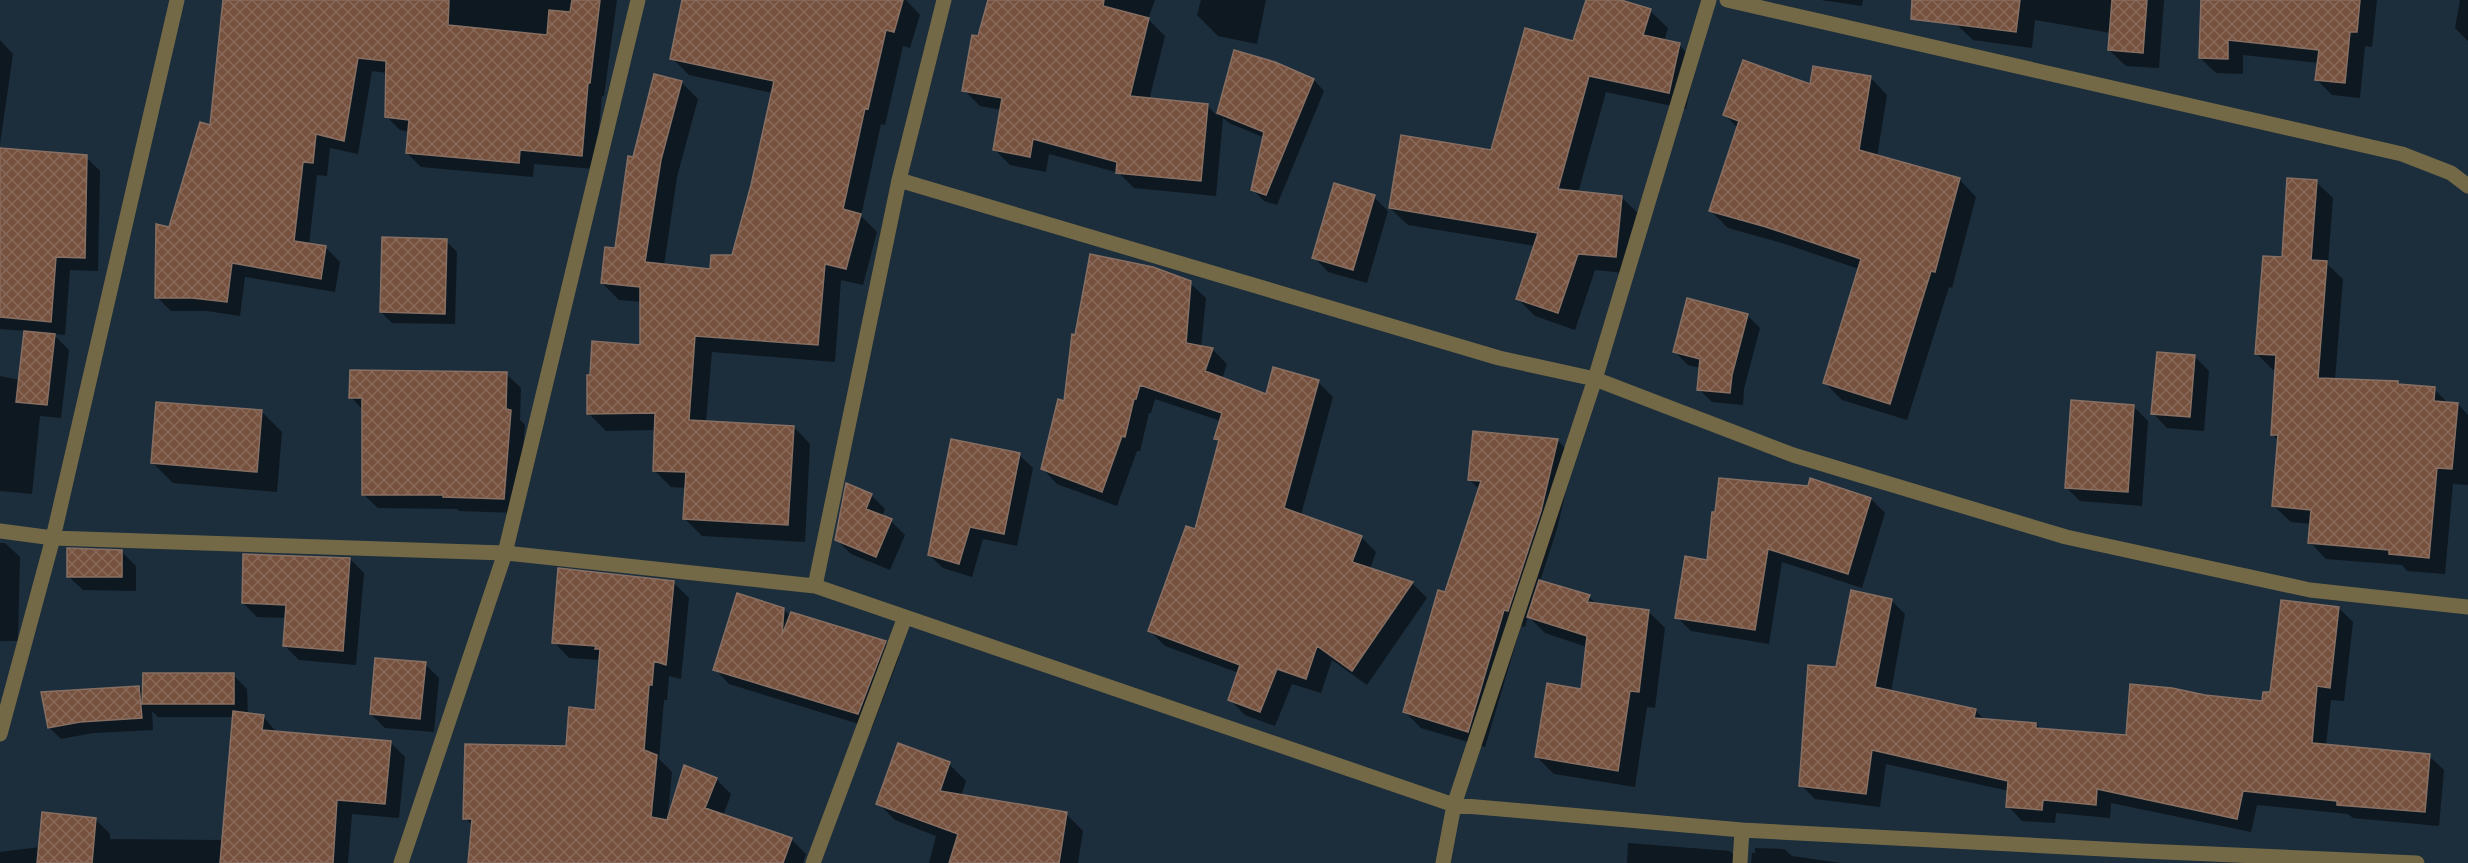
<svg xmlns="http://www.w3.org/2000/svg" width="2468" height="863" font-family="'Libre Baskerville',serif">
<style>
.shadow{fill:#0007}
.building{fill:url(#building-cross-hatch);stroke:#866f62;stroke-width:1.5}
.lines{fill:none;stroke-linecap:round;stroke-linejoin:round}
.minor{stroke:#736946;stroke-width:15}
</style>
<defs>
<pattern id="building-cross-hatch" width="8" height="8" patternUnits="userSpaceOnUse" patternTransform="scale(1.5)"><rect width="8" height="8" fill="#76513e"/><path d="M0 0l8 8M0 8l8-8" fill="none" stroke="#896a5a"/></pattern>
</defs>
<rect width="100%" height="100%" fill="#1c2d3c"/>
<path class="shadow" d="M 225,0 L 617,0 L 604,96 L 602,96 L 595,169 L 534,164 L 533,177 L 421,167 L 407,153 L 409,132 L 400,130 L 386,116 L 387,73 L 372,71 L 358,154 L 330,148 L 327,176 L 317,175 L 309,245 L 326,248 L 340,262 L 335,292 L 245,277 L 240,316 L 207,311 L 171,311 L 157,297 L 170,228 L 212,127 Z
M 684,0 L 906,0 L 920,15 L 910,48 L 903,46 L 885,125 L 881,124 L 861,216 L 877,232 L 863,285 L 841,280 L 835,362 L 712,352 L 706,422 L 794,427 L 810,444 L 805,542 L 702,536 L 685,519 L 687,488 L 671,487 L 654,470 L 656,430 L 606,431 L 589,414 L 642,346 L 642,302 L 619,300 L 602,283 L 616,250 L 634,159 L 681,82 L 698,99 L 677,177 L 664,266 L 712,271 L 733,257 L 753,185 L 772,93 L 689,75 L 672,58 Z
M 990,0 L 1155,0 L 1148,19 L 1165,36 L 1149,100 L 1207,105 L 1217,116 L 1235,52 L 1314,80 L 1324,91 L 1277,205 L 1264,201 L 1253,190 L 1265,138 L 1229,123 L 1223,118 L 1216,196 L 1134,188 L 1119,173 L 1049,154 L 1046,172 L 1010,165 L 994,149 L 1002,110 L 980,106 L 964,90 Z
M 1201,0 L 1266,0 L 1257,44 L 1218,36 L 1197,15 Z
M 1587,0 L 1615,0 L 1650,11 L 1668,28 L 1664,41 L 1679,45 L 1696,62 L 1686,109 L 1606,92 L 1578,193 L 1621,197 L 1639,214 L 1633,274 L 1595,270 L 1575,330 L 1535,316 L 1518,299 L 1535,246 L 1408,225 L 1390,208 L 1492,152 L 1574,43 Z
M 1821,0 L 1863,0 L 1862,6 Z
M 1959,0 L 2164,0 L 2159,68 L 2126,66 L 2109,50 L 2111,33 L 2035,20 L 2032,48 L 1973,40 L 1956,24 Z
M 2202,0 L 2377,0 L 2372,47 L 2365,46 L 2360,98 L 2332,95 L 2317,80 L 2319,63 L 2243,55 L 2243,74 L 2216,73 L 2200,58 Z
M 2460,0 L 2468,0 L 2468,41 L 2455,28 Z
M 0,40 L 13,54 L 0,144 Z
M 1870,77 L 1887,95 L 1877,157 L 1959,179 L 1976,197 L 1952,288 L 1949,287 L 1907,420 L 1842,400 L 1824,382 L 1859,269 L 1785,244 L 1728,228 L 1710,210 L 1738,128 L 1725,115 L 1811,86 Z
M 86,157 L 100,171 L 98,271 L 70,270 L 65,335 L 53,334 L 69,350 L 61,418 L 40,416 L 32,494 L 0,491 L 0,376 L 20,380 L 26,331 L 0,329 L 0,228 Z
M 2316,182 L 2333,198 L 2328,265 L 2343,279 L 2335,380 L 2397,383 L 2400,386 L 2434,389 L 2449,404 L 2458,404 L 2468,415 L 2468,485 L 2453,484 L 2445,574 L 2407,571 L 2402,565 L 2326,559 L 2310,542 L 2311,524 L 2291,522 L 2274,506 L 2279,441 L 2272,434 L 2276,370 L 2273,370 L 2256,353 L 2283,259 Z
M 1374,197 L 1388,211 L 1367,283 L 1328,272 L 1314,257 Z
M 446,241 L 457,252 L 455,324 L 392,323 L 381,312 Z
M 1190,283 L 1206,298 L 1201,347 L 1212,349 L 1227,364 L 1222,379 L 1267,395 L 1318,382 L 1333,397 L 1301,515 L 1361,537 L 1376,552 L 1370,569 L 1412,583 L 1427,598 L 1367,685 L 1332,660 L 1321,693 L 1292,684 L 1275,726 L 1245,715 L 1230,700 L 1239,673 L 1165,646 L 1150,631 L 1196,531 L 1220,443 L 1215,438 L 1221,421 L 1155,399 L 1151,413 L 1149,413 L 1140,451 L 1137,451 L 1117,506 L 1057,484 L 1042,468 L 1066,403 Z
M 1747,315 L 1760,328 L 1744,389 L 1743,405 L 1712,402 L 1699,389 L 1701,368 L 1688,365 L 1675,352 Z
M 2195,357 L 2209,371 L 2204,431 L 2167,428 L 2153,413 Z
M 506,374 L 521,388 L 520,420 L 525,425 L 518,513 L 459,511 L 457,509 L 378,508 L 363,494 L 363,410 L 351,397 Z
M 2134,407 L 2148,421 L 2142,506 L 2080,501 L 2066,487 Z
M 262,412 L 282,432 L 277,492 L 173,483 L 153,463 Z
M 1557,440 L 1574,457 L 1557,529 L 1540,581 L 1589,597 L 1597,605 L 1648,611 L 1665,628 L 1655,708 L 1647,707 L 1635,787 L 1554,774 L 1537,757 L 1582,691 L 1587,647 L 1545,633 L 1528,616 L 1525,627 L 1521,626 L 1485,747 L 1421,728 L 1404,711 L 1480,490 L 1469,479 Z
M 1019,455 L 1033,468 L 1017,546 L 983,539 L 972,577 L 943,568 L 929,555 Z
M 871,495 L 885,509 L 882,517 L 891,521 L 905,535 L 890,570 L 851,554 L 836,539 Z
M 1871,499 L 1885,513 L 1862,588 L 1782,562 L 1769,644 L 1691,631 L 1677,617 L 1709,561 Z
M 0,543 L 5,543 L 20,557 L 18,641 L 0,641 Z
M 122,552 L 136,566 L 136,591 L 83,590 L 68,576 Z
M 350,559 L 364,573 L 356,665 L 299,660 L 285,646 L 287,618 L 257,617 L 243,603 Z
M 673,582 L 689,598 L 681,679 L 669,676 L 667,700 L 664,700 L 659,759 L 672,772 L 667,823 L 716,779 L 731,794 L 723,816 L 791,839 L 806,854 L 803,863 L 470,863 L 473,826 L 465,818 L 567,748 L 596,711 L 601,660 L 569,658 L 554,642 Z
M 1891,600 L 1905,614 L 1891,692 L 1975,710 L 1985,720 L 2036,724 L 2042,730 L 2127,737 L 2205,696 L 2263,702 L 2339,608 L 2353,622 L 2344,701 L 2331,700 L 2326,746 L 2429,756 L 2444,770 L 2439,826 L 2353,818 L 2348,814 L 2257,805 L 2251,832 L 2111,803 L 2110,818 L 2056,813 L 2055,823 L 2022,821 L 2008,806 L 2009,791 L 1886,764 L 1880,807 L 1815,799 L 1801,785 L 1837,669 Z
M 783,609 L 791,617 L 885,642 L 899,657 L 872,728 L 729,684 L 715,669 Z
M 425,664 L 439,678 L 434,732 L 385,728 L 371,714 Z
M 233,675 L 247,689 L 248,715 L 263,716 L 277,733 L 390,742 L 405,757 L 399,818 L 352,814 L 348,863 L 0,863 L 0,852 L 40,847 L 95,819 L 110,834 L 110,839 L 223,840 L 234,717 L 158,717 L 152,711 L 153,730 L 93,733 L 61,739 L 49,727 L 139,687 L 144,692 Z
M 899,745 L 949,764 L 966,781 L 961,796 L 1066,814 L 1083,831 L 1078,863 L 929,863 L 936,836 L 895,820 L 878,803 Z
M 1628,843 L 1730,851 L 1742,863 L 1627,863 Z
M 1755,848 L 1784,849 L 1792,856 L 1841,863 L 1751,863 L 1752,853 L 1755,853 Z"/>
<path class="building" d="M 223,0 L 449,0 L 448,25 L 547,35 L 549,10 L 570,12 L 572,0 L 600,0 L 590,83 L 588,83 L 582,156 L 520,150 L 519,163 L 406,153 L 409,120 L 385,117 L 386,61 L 358,58 L 344,141 L 316,134 L 313,163 L 303,162 L 294,241 L 326,246 L 321,279 L 232,263 L 227,302 L 192,298 L 155,298 L 156,224 L 169,227 L 200,122 L 210,125 Z
M 682,0 L 903,0 L 894,32 L 886,30 L 868,109 L 865,108 L 843,209 L 861,214 L 846,269 L 825,264 L 818,345 L 695,336 L 689,420 L 794,426 L 788,525 L 683,519 L 686,472 L 653,471 L 655,413 L 587,414 L 587,375 L 590,375 L 592,341 L 640,345 L 640,287 L 601,283 L 605,247 L 615,248 L 628,156 L 633,157 L 654,74 L 682,81 L 661,160 L 645,262 L 710,269 L 711,255 L 732,255 L 751,185 L 774,81 L 670,59 Z
M 988,0 L 1104,0 L 1103,6 L 1149,18 L 1130,96 L 1208,104 L 1201,181 L 1116,173 L 1117,162 L 1033,139 L 1030,157 L 993,150 L 1002,98 L 962,91 L 972,35 L 978,36 Z
M 1586,0 L 1621,0 L 1651,9 L 1643,35 L 1680,43 L 1669,93 L 1589,76 L 1558,189 L 1622,196 L 1616,257 L 1578,254 L 1558,313 L 1516,299 L 1538,233 L 1389,208 L 1401,135 L 1491,150 L 1525,28 L 1573,41 Z
M 1912,0 L 2020,0 L 2016,32 L 1911,19 Z
M 2112,0 L 2147,0 L 2143,53 L 2108,50 Z
M 2201,0 L 2360,0 L 2357,32 L 2350,32 L 2345,83 L 2315,80 L 2319,50 L 2228,40 L 2228,59 L 2199,58 Z
M 1234,50 L 1275,62 L 1314,79 L 1266,195 L 1251,190 L 1264,132 L 1217,113 Z
M 1743,60 L 1810,84 L 1813,66 L 1871,76 L 1859,150 L 1960,178 L 1935,272 L 1931,271 L 1890,404 L 1823,383 L 1861,259 L 1766,227 L 1709,211 L 1739,121 L 1723,115 Z
M 0,148 L 87,155 L 85,258 L 56,257 L 51,322 L 0,317 Z
M 2287,178 L 2317,180 L 2311,260 L 2327,261 L 2318,378 L 2398,381 L 2398,384 L 2435,387 L 2434,401 L 2458,403 L 2452,469 L 2437,468 L 2429,558 L 2389,554 L 2389,550 L 2308,543 L 2311,510 L 2272,506 L 2278,435 L 2271,435 L 2276,355 L 2255,354 L 2263,256 L 2282,257 Z
M 1334,183 L 1375,195 L 1353,270 L 1312,258 Z
M 382,237 L 447,239 L 445,314 L 380,312 Z
M 1090,254 L 1153,267 L 1191,281 L 1186,343 L 1213,348 L 1205,371 L 1266,394 L 1273,367 L 1319,380 L 1284,508 L 1362,536 L 1352,562 L 1413,582 L 1352,671 L 1317,646 L 1306,679 L 1277,669 L 1260,712 L 1228,700 L 1240,665 L 1148,631 L 1186,526 L 1195,529 L 1219,440 L 1214,439 L 1222,413 L 1140,385 L 1136,399 L 1134,399 L 1125,437 L 1122,436 L 1102,492 L 1041,469 L 1058,399 L 1064,401 L 1072,334 L 1075,335 Z
M 1687,298 L 1748,314 L 1732,375 L 1730,393 L 1697,390 L 1700,359 L 1673,352 Z
M 24,331 L 55,334 L 47,405 L 16,402 Z
M 2157,352 L 2195,355 L 2190,417 L 2151,414 Z
M 350,370 L 507,372 L 506,409 L 511,410 L 504,499 L 443,497 L 443,495 L 362,495 L 362,398 L 349,398 Z
M 2071,400 L 2134,405 L 2128,492 L 2065,488 Z
M 156,402 L 262,410 L 257,472 L 151,463 Z
M 1473,431 L 1558,439 L 1541,511 L 1508,611 L 1504,610 L 1468,732 L 1403,712 L 1438,590 L 1445,592 L 1481,481 L 1468,480 Z
M 951,439 L 1020,453 L 1004,534 L 970,527 L 959,564 L 928,555 Z
M 1719,478 L 1808,486 L 1810,478 L 1871,498 L 1848,574 L 1768,549 L 1755,630 L 1675,618 L 1685,556 L 1707,560 L 1712,512 L 1715,512 Z
M 846,483 L 872,494 L 866,509 L 892,519 L 876,557 L 835,540 Z
M 67,548 L 122,550 L 122,577 L 67,577 Z
M 243,554 L 350,558 L 343,651 L 283,646 L 286,605 L 242,603 Z
M 558,568 L 674,581 L 666,665 L 654,661 L 652,685 L 649,685 L 644,750 L 657,755 L 651,817 L 667,820 L 684,765 L 717,778 L 705,808 L 792,838 L 783,863 L 468,863 L 472,819 L 463,819 L 465,744 L 566,746 L 569,707 L 595,710 L 600,649 L 595,649 L 596,646 L 552,643 Z
M 1539,580 L 1590,595 L 1587,602 L 1649,610 L 1639,692 L 1630,691 L 1618,771 L 1535,757 L 1547,683 L 1581,689 L 1587,636 L 1527,617 Z
M 1851,590 L 1892,599 L 1875,687 L 1976,709 L 1974,718 L 2036,723 L 2036,728 L 2126,735 L 2130,684 L 2172,688 L 2205,695 L 2262,701 L 2263,692 L 2270,692 L 2281,600 L 2339,607 L 2330,688 L 2317,686 L 2312,743 L 2430,754 L 2425,812 L 2337,805 L 2337,801 L 2243,791 L 2237,819 L 2097,789 L 2096,805 L 2043,800 L 2042,810 L 2006,807 L 2008,781 L 1872,750 L 1866,794 L 1799,786 L 1808,665 L 1836,667 Z
M 737,593 L 784,608 L 782,635 L 791,612 L 886,641 L 858,714 L 713,670 Z
M 375,658 L 426,662 L 420,719 L 370,714 Z
M 143,673 L 234,673 L 234,704 L 142,704 Z
M 139,686 L 142,718 L 80,722 L 48,728 L 41,692 Z
M 233,711 L 264,715 L 262,730 L 391,741 L 385,804 L 337,800 L 333,863 L 220,863 Z
M 898,743 L 950,762 L 940,791 L 1067,812 L 1059,863 L 949,863 L 958,834 L 876,804 Z
M 42,812 L 96,818 L 92,863 L 37,863 Z"/>
<g class="lines">
<path class="minor" d="M 1727,0 L 2402,154 L 2451,173 L 2468,186
M 899,180 L 1499,358 L 1595,379 L 1793,455 L 2066,537 L 2310,590 L 2468,607
M 0,531 L 53,538 L 505,553 L 815,586 L 1454,805 L 1742,830 L 2142,851 L 2417,863
M 815,586 L 899,180 L 944,0
M 0,734 L 53,538 L 177,0
M 401,863 L 505,553 L 638,0
M 813,863 L 905,617
M 1443,863 L 1454,805 L 1595,379 L 1709,0
M 1740,863 L 1742,830"/>
</g>
</svg>
